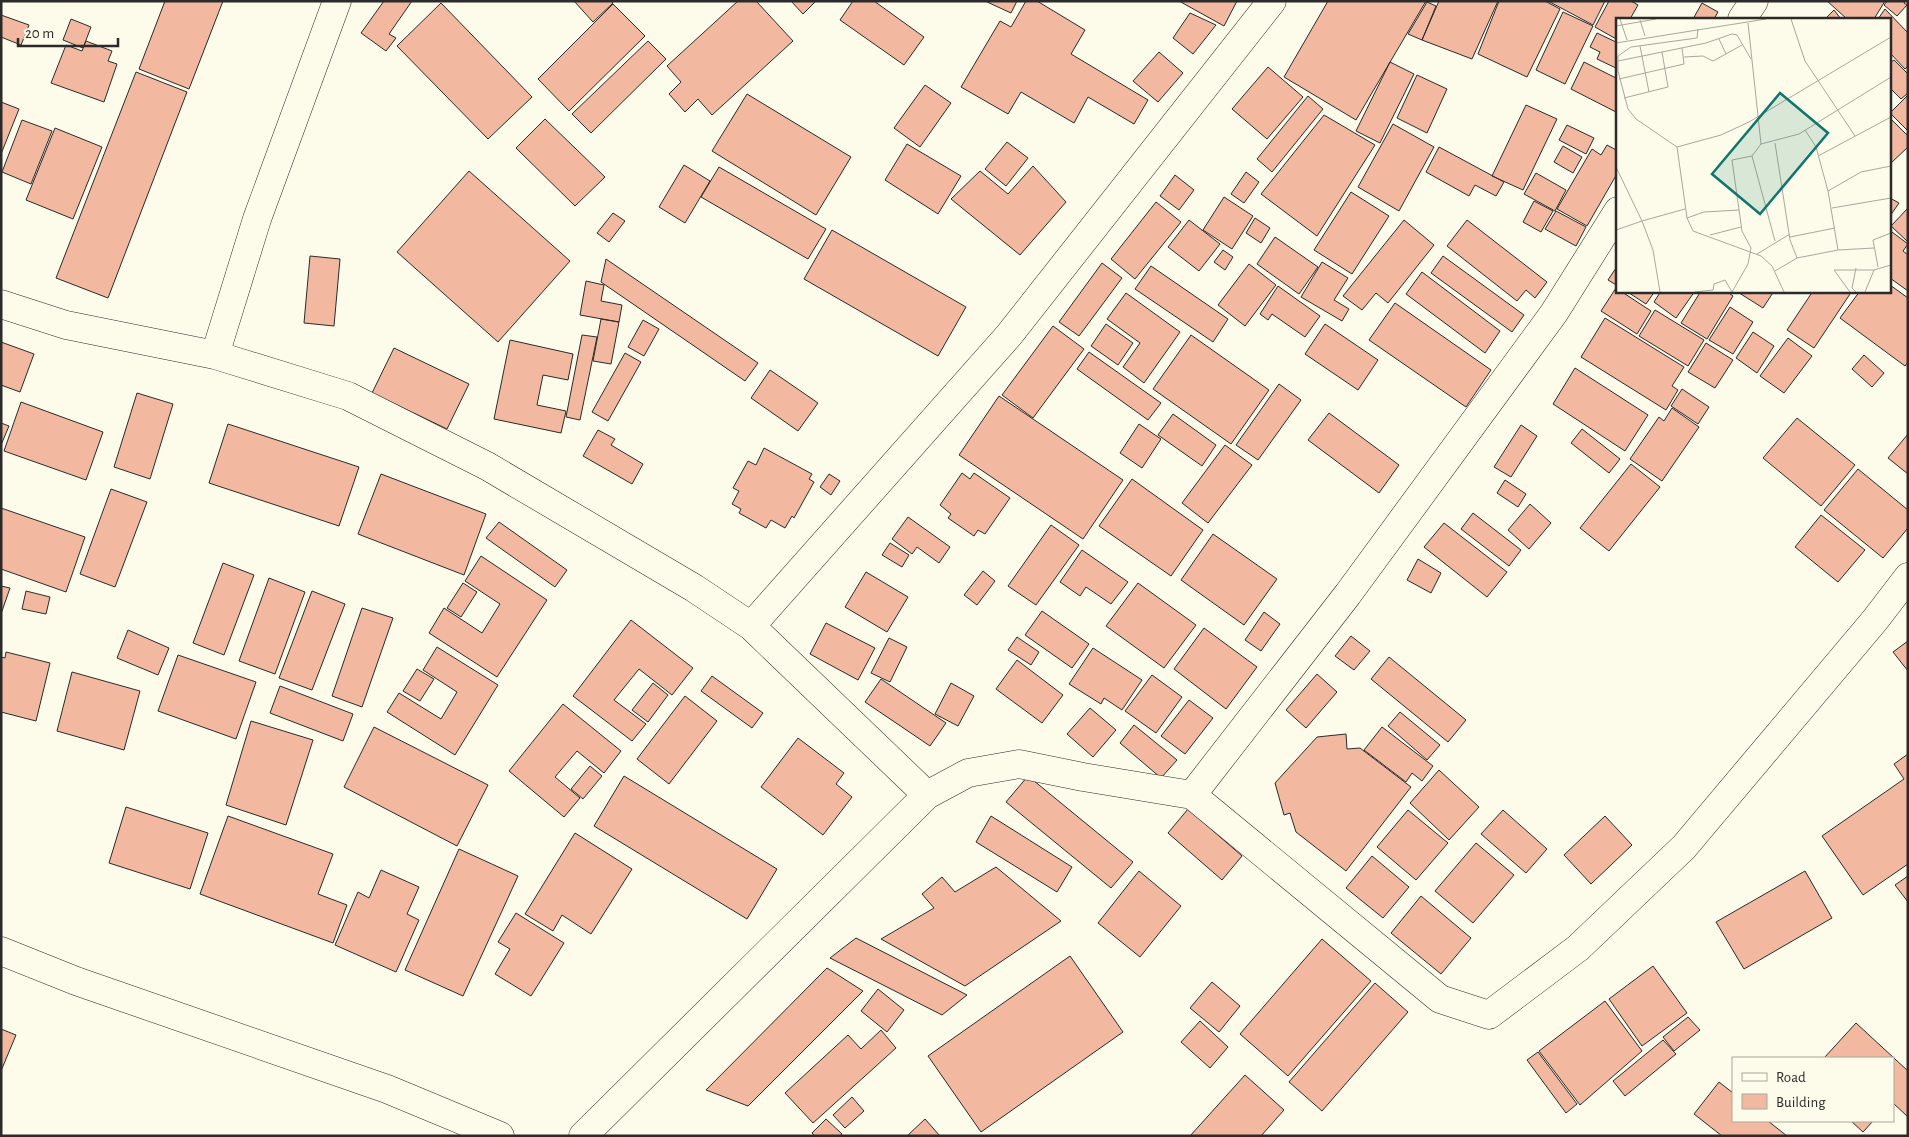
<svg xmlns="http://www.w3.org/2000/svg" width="1909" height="1137" font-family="'Alegreya Sans',sans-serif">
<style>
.building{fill:#f2b8a0;stroke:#2b2b2b}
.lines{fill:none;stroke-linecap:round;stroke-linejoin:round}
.minor-casing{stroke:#2b2b2b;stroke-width:29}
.minor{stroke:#fdfbea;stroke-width:28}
.inset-road{fill:none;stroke:#a9a89e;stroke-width:1}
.view{fill:#0f766e;fill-opacity:0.15;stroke:#0f766e;stroke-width:2.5}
.inset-edge{fill:none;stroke:#2b2b2b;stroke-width:2.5}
</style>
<rect width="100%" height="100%" fill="#fdfbea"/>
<path class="building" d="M 165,1 L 223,1 L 189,89 L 139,69 Z
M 384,1 L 412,1 L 389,34 L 396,38 L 386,51 L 361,33 Z
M 574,1 L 611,1 L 613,3 L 593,22 Z
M 738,1 L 756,1 L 793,41 L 712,115 L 698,99 L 685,112 L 669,94 L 681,82 L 667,66 Z
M 791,1 L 816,1 L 803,14 Z
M 853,1 L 874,1 L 924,37 L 904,65 L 840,20 Z
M 985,1 L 1017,1 L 1011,13 Z
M 1026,1 L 1037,1 L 1085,30 L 1071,54 L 1148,100 L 1134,124 L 1088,97 L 1074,123 L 1021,92 L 1008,114 L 961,87 L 1000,21 L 1011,27 Z
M 1179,1 L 1237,1 L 1224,26 Z
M 1328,1 L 1426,1 L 1356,120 L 1284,77 Z
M 1439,1 L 1498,1 L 1472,59 L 1422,40 Z
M 1499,1 L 1545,1 L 1560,9 L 1527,77 L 1478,54 Z
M 1548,1 L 1605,1 L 1593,25 Z
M 1609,1 L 1631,1 L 1638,5 L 1630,19 L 1618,19 L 1618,40 L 1595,27 Z
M 1827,1 L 1885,1 L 1874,19 L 1847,19 Z
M 1887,1 L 1905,1 L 1904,3 L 1907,5 L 1897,16 L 1884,5 Z
M 1427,2 L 1436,6 L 1422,40 L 1408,34 Z
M 441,3 L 532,97 L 488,139 L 397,46 Z
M 1702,3 L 1718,12 L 1714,19 L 1693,19 Z
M 613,4 L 645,36 L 569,111 L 538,79 Z
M 1885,9 L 1908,33 L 1908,66 L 1905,69 L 1890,53 L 1890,19 L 1878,19 Z
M 1834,10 L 1841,19 L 1825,19 Z
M 1563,12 L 1593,26 L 1565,84 L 1536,70 Z
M 1190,13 L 1216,25 L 1193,54 L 1173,38 Z
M 1,15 L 29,25 L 21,45 L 1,37 Z
M 71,19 L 91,27 L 83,48 L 63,40 Z
M 1597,33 L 1618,43 L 1618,69 L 1597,59 L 1600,52 L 1590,47 Z
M 86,41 L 112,51 L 108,61 L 117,64 L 104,102 L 51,83 L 66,45 L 82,51 Z
M 648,41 L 666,59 L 591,133 L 572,114 Z
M 1159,52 L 1183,73 L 1158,102 L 1133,81 Z
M 1894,60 L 1908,74 L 1908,93 L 1901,99 L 1890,88 L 1890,63 Z
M 1390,62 L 1414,74 L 1380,143 L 1356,131 Z
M 1584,62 L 1618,79 L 1618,113 L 1571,89 Z
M 1268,67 L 1303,97 L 1267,139 L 1232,109 Z
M 136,72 L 187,92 L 108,298 L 56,278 Z
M 1417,75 L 1447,89 L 1427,133 L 1397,118 Z
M 925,85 L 951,103 L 920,147 L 894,128 Z
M 747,94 L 851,157 L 816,215 L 712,151 Z
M 1908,95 L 1908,131 L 1890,113 Z
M 1308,96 L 1323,109 L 1272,172 L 1257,159 Z
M 1,102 L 19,109 L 1,154 Z
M 1526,105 L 1557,119 L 1523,190 L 1492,176 Z
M 1324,115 L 1375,145 L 1317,236 L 1261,194 Z
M 1890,118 L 1908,136 L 1908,147 L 1890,164 Z
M 545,119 L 605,177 L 575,206 L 516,148 Z
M 22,120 L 52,131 L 31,184 L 2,172 Z
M 1393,124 L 1434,147 L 1399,211 L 1358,187 Z
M 1567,125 L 1594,138 L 1586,154 L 1559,140 Z
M 55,128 L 102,147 L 73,219 L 26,200 Z
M 1007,142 L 1028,158 L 1006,186 L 985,169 Z
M 907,144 L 961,176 L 938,214 L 885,180 Z
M 1607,145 L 1618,151 L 1618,172 L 1587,226 L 1557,209 L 1592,149 L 1601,155 Z
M 1563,146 L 1582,157 L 1573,173 L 1554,162 Z
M 1439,147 L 1504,182 L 1496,196 L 1475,185 L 1469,196 L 1426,172 Z
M 684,165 L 710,181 L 685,223 L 659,207 Z
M 1033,166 L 1066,202 L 1020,255 L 951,199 L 980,171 L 1008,194 Z
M 719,167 L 826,229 L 808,259 L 701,197 Z
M 469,171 L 570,261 L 498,342 L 397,252 Z
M 1246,172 L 1259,182 L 1244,203 L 1231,194 Z
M 1536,173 L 1566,190 L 1555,211 L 1524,194 Z
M 1175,175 L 1194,190 L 1179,210 L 1160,196 Z
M 1351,192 L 1389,216 L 1352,274 L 1314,250 Z
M 1224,197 L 1253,216 L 1232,249 L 1203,230 Z
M 1890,198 L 1899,203 L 1890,216 Z
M 1534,201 L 1553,211 L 1541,232 L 1523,222 Z
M 1156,202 L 1181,222 L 1135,279 L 1111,259 Z
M 1908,208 L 1908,242 L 1891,226 Z
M 1556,211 L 1586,227 L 1576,246 L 1545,229 Z
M 613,213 L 625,221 L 609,242 L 597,233 Z
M 1255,218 L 1270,228 L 1261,243 L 1246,233 Z
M 1189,220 L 1220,244 L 1199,271 L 1168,247 Z
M 1404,220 L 1434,245 L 1388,303 L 1376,293 L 1362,310 L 1343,296 Z
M 1467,220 L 1547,282 L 1535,298 L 1526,290 L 1517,301 L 1447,246 Z
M 832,230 L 966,307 L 938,356 L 804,279 Z
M 1892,232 L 1908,244 L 1903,251 L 1908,255 L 1908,291 L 1890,278 L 1890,234 Z
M 1275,237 L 1318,267 L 1299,294 L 1257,264 Z
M 1223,250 L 1233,257 L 1225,270 L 1214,262 Z
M 310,256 L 340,259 L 334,326 L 304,323 Z
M 1443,256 L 1524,315 L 1512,332 L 1431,273 Z
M 606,259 L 758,363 L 745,381 L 601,282 Z
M 1322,262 L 1348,278 L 1334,300 L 1349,309 L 1342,321 L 1301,297 Z
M 1102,263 L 1122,278 L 1079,336 L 1059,322 Z
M 1249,264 L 1276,285 L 1245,326 L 1218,305 Z
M 1618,265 L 1618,286 L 1608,280 Z
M 1151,266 L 1228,319 L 1213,342 L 1135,289 Z
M 1422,272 L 1500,331 L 1485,353 L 1406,294 Z
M 586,281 L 604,285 L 601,301 L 622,305 L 619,322 L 580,315 Z
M 1890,285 L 1908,298 L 1908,362 L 1905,366 L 1840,318 L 1860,291 L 1890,291 Z
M 1278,286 L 1320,316 L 1305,337 L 1272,314 L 1268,320 L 1260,314 Z
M 1616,288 L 1651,311 L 1637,334 L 1601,311 Z
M 1626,291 L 1655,291 L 1646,304 Z
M 1661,291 L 1695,291 L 1676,318 L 1654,302 Z
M 1701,291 L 1726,291 L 1733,296 L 1707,339 L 1681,323 Z
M 1736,291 L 1774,291 L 1763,308 Z
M 1813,291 L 1852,291 L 1814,348 L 1787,330 Z
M 1126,293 L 1180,332 L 1144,383 L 1123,367 L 1140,343 L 1107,319 Z
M 1395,303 L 1491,370 L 1466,407 L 1369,340 Z
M 1730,307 L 1753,322 L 1733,354 L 1709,340 Z
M 1655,310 L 1704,340 L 1688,366 L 1639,336 Z
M 1605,318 L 1684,367 L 1672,386 L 1678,390 L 1666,410 L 1581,357 Z
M 601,319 L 619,322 L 611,364 L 593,361 Z
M 643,320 L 659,329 L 644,356 L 628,347 Z
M 1106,324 L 1133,343 L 1118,365 L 1091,346 Z
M 1325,324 L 1378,360 L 1358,390 L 1305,354 Z
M 1053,326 L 1084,349 L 1033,418 L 1002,395 Z
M 1753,332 L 1774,346 L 1757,373 L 1736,358 Z
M 582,335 L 597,337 L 580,420 L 566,417 Z
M 1191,335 L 1269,390 L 1231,444 L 1153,389 Z
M 1788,338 L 1812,356 L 1784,393 L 1760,376 Z
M 510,340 L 573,354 L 568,380 L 543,375 L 537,405 L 566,411 L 561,433 L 494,419 Z
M 1,342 L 34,354 L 20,392 L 1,385 Z
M 1706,343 L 1733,360 L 1715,388 L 1688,372 Z
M 394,348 L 469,384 L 447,429 L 372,393 Z
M 1089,352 L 1161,403 L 1148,420 L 1077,369 Z
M 625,353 L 641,362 L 608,421 L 592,412 Z
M 1864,355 L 1884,373 L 1872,387 L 1852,369 Z
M 1575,368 L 1648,415 L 1625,451 L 1553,404 Z
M 770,370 L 818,403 L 798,431 L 751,398 Z
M 1279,384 L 1301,400 L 1258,460 L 1236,445 Z
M 1682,389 L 1709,407 L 1698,424 L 1671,406 Z
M 137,393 L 173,404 L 150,479 L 114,467 Z
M 999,396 L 1123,480 L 1083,539 L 959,455 Z
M 21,402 L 103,432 L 86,480 L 4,451 Z
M 1672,408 L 1699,427 L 1662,481 L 1630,459 L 1659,417 L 1664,421 Z
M 1329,413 L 1399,465 L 1379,493 L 1308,440 Z
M 1173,414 L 1216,445 L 1202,466 L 1158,435 Z
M 1797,418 L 1855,465 L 1821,506 L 1763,458 Z
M 1,423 L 9,426 L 1,445 Z
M 228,424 L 359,467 L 339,526 L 209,483 Z
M 1139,424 L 1161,439 L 1142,468 L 1120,453 Z
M 1521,425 L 1537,436 L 1511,477 L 1494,467 Z
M 1582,429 L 1620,459 L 1609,473 L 1571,443 Z
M 598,430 L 615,439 L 611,445 L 643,464 L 632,484 L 583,456 Z
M 1908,434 L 1908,474 L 1888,458 Z
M 1225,445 L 1252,465 L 1208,523 L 1182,503 Z
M 764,448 L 812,474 L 809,479 L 814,482 L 794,518 L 792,516 L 785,528 L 771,520 L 766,528 L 739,513 L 741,509 L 732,504 L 739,491 L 733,488 L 748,461 L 756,465 Z
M 1631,464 L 1660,487 L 1609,551 L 1580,528 Z
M 1858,469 L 1908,510 L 1908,528 L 1883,558 L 1824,510 Z
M 962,473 L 970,479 L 974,473 L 1010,498 L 985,534 L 978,530 L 974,536 L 948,518 L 951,514 L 940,505 Z
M 381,474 L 486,514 L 464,575 L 358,534 Z
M 829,474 L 840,481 L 831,495 L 820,487 Z
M 1132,479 L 1203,530 L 1171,576 L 1099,526 Z
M 1505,480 L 1526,494 L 1518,507 L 1497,493 Z
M 111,489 L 147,502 L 115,587 L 80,574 Z
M 1530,504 L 1551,523 L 1529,549 L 1508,530 Z
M 1,508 L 85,537 L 66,592 L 1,569 Z
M 1473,513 L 1521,550 L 1509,566 L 1461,529 Z
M 1821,515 L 1865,550 L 1838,582 L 1795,547 Z
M 908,517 L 950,547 L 939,563 L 917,547 L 912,554 L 892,539 Z
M 499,522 L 567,570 L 555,587 L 486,538 Z
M 1444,523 L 1507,572 L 1487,597 L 1424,547 Z
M 1051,525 L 1079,545 L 1036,605 L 1008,586 Z
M 1213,534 L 1277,579 L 1244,625 L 1181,580 Z
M 890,543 L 909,555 L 902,567 L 882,555 Z
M 1082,550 L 1128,582 L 1111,604 L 1086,587 L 1080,596 L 1060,582 Z
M 481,556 L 547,600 L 497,677 L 429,633 L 444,608 L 482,633 L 500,604 L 465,581 Z
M 1418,559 L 1441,573 L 1431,593 L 1407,580 Z
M 223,563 L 254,575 L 224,655 L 193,643 Z
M 983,571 L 995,581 L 977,605 L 964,595 Z
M 866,572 L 908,597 L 887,632 L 845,607 Z
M 269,578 L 305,592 L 275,674 L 239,661 Z
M 463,583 L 477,592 L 461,617 L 447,608 Z
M 1138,583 L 1196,625 L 1164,668 L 1106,626 Z
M 1,586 L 10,588 L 1,614 Z
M 26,591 L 50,597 L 46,614 L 22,609 Z
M 312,591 L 345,604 L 312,690 L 279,678 Z
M 362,608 L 393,618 L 362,707 L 332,696 Z
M 1042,611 L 1089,644 L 1072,668 L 1025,635 Z
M 1264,612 L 1280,624 L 1261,651 L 1245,640 Z
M 631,620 L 693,668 L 672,695 L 639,669 L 614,700 L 646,724 L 632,741 L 573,696 Z
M 826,623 L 875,648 L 858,680 L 810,654 Z
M 1204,628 L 1257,667 L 1226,709 L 1174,669 Z
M 128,630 L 169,648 L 158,675 L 117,658 Z
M 1351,636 L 1370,651 L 1354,670 L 1335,656 Z
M 1017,637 L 1039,652 L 1031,665 L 1008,650 Z
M 889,638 L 907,647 L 890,682 L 871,673 Z
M 1908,641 L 1908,671 L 1893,652 Z
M 437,647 L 498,685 L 455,755 L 387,712 L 399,693 L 441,719 L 457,692 L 423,670 Z
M 1093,648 L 1142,680 L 1122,710 L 1104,698 L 1101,704 L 1069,684 Z
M 6,652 L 50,663 L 36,721 L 1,712 L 1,657 L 5,658 Z
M 178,655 L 256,682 L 236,739 L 158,711 Z
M 1389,657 L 1466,720 L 1448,742 L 1371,679 Z
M 1017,660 L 1063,695 L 1042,723 L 996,689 Z
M 417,669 L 434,679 L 420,701 L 403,691 Z
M 72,672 L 140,691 L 124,750 L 57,731 Z
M 1317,674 L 1337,692 L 1306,728 L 1286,710 Z
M 1152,675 L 1182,697 L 1156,733 L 1125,711 Z
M 712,676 L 763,713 L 752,728 L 701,691 Z
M 881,679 L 946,723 L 930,746 L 865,702 Z
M 653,683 L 668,695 L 648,722 L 632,710 Z
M 951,683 L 974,696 L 958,726 L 935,714 Z
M 280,686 L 353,714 L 343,741 L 270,713 Z
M 685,696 L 717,721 L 669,784 L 637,759 Z
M 1189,700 L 1213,718 L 1185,754 L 1161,736 Z
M 563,704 L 621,751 L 604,773 L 577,751 L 555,777 L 580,798 L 564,817 L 509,771 Z
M 1090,708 L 1116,730 L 1093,757 L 1067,734 Z
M 1400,712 L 1440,745 L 1427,760 L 1388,726 Z
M 251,721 L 313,740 L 286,825 L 226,805 Z
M 1134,725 L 1177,760 L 1161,778 L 1120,743 Z
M 374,727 L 488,785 L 457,846 L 344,787 Z
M 1382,727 L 1433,766 L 1422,781 L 1412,773 L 1406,782 L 1364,750 Z
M 1346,734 L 1347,749 L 1360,748 L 1411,787 L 1346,871 L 1296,832 L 1290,813 L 1284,815 L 1275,783 L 1317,737 Z
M 798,738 L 844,773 L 836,784 L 852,797 L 823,835 L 761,787 Z
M 1908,754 L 1908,864 L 1863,895 L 1822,836 L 1904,779 L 1894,764 Z
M 590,766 L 602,776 L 583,799 L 571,789 Z
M 1439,770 L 1479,807 L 1449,840 L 1410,803 Z
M 624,776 L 777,869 L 747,919 L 594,826 Z
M 1028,776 L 1133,862 L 1111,888 L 1006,802 Z
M 126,807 L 208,833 L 190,889 L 109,863 Z
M 1188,809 L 1242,856 L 1222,880 L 1168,833 Z
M 1408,810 L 1448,843 L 1416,880 L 1377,847 Z
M 1503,810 L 1547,849 L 1526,873 L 1481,834 Z
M 228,816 L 333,854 L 318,894 L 347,905 L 333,943 L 200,894 Z
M 991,816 L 1072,867 L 1057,892 L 976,842 Z
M 1605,816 L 1632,845 L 1591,884 L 1564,855 Z
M 575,833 L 632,869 L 591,934 L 562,915 L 553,931 L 525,914 Z
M 1476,843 L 1514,875 L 1473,923 L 1435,891 Z
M 459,849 L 518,876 L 463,996 L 405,970 Z
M 1372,856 L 1409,887 L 1383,918 L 1346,888 Z
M 996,867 L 1061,921 L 965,986 L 881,939 L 934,908 L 922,894 L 942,877 L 955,892 Z
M 381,870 L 419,887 L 407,914 L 419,920 L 396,972 L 335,945 L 358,892 L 369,898 Z
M 1139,871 L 1181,906 L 1140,957 L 1098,923 Z
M 1805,871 L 1832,918 L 1744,969 L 1716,922 Z
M 1908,876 L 1908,902 L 1895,885 Z
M 1421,896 L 1471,938 L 1441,974 L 1391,933 Z
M 516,913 L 564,943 L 531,996 L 495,974 L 510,949 L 498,942 Z
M 856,938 L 967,995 L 942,1015 L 830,958 Z
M 1322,939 L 1371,981 L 1288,1076 L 1240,1034 Z
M 1070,956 L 1123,1032 L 981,1132 L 928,1056 Z
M 1653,966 L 1687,1013 L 1642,1046 L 1609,999 Z
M 827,968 L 863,991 L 748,1106 L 706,1090 Z
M 1212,982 L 1240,1006 L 1219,1032 L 1190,1008 Z
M 1375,983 L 1408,1012 L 1322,1111 L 1289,1082 Z
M 878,989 L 904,1010 L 887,1032 L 861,1011 Z
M 1605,1001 L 1642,1051 L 1580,1105 L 1539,1051 Z
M 1688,1017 L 1700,1030 L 1674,1051 L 1663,1037 Z
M 1200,1021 L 1228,1047 L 1210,1068 L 1181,1042 Z
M 1856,1023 L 1908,1071 L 1908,1117 L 1893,1103 L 1893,1058 L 1824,1058 Z
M 1,1029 L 16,1035 L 1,1071 Z
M 881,1030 L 896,1048 L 813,1123 L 785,1093 L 848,1035 L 861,1049 Z
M 1663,1040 L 1676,1054 L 1625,1096 L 1613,1081 Z
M 1538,1052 L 1577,1104 L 1566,1113 L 1527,1060 Z
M 1245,1075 L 1284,1110 L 1261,1136 L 1190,1136 Z
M 1719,1082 L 1733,1093 L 1733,1121 L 1768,1121 L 1787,1136 L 1722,1136 L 1694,1114 Z
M 852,1097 L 864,1111 L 845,1128 L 833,1115 Z
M 826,1119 L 842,1134 L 840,1136 L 815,1136 L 812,1133 Z
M 925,1119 L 940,1136 L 907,1136 Z
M 1851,1121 L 1873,1121 L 1863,1132 Z"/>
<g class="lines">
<g class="minor-casing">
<path id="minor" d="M 1742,19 L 1754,1
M 1,304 L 66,325 L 215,355 L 348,396 L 487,466 L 694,588 L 751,626 L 927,795
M 215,355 L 257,219 L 337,1
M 751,626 L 1009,335 L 1272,1
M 1192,795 L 1348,594 L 1554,313 L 1618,211
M 1,951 L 76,981 L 387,1089 L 500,1136
M 583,1136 L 927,795 L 968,773 L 1019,764 L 1083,777 L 1192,795 L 1440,999 L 1489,1015 L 1578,948 L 1684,847 L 1875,620 L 1908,577"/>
</g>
<use href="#minor" class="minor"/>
</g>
<g transform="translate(1616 18)">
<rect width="275" height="275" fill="#fdfbea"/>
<path class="inset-road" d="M 4,1 L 11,22M 175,1 L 189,43 L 239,118M 24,2 L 29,18M 0,8 L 40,1M 82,11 L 81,20 L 15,29 L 2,38 L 2,53 L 12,91 L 20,101 L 61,129 L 105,117 L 133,104 L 275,19M 103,21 L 110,36 L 126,27M 0,25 L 150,1M 24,28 L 33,74M 68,39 L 87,38 L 97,43 L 110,36M 2,43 L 90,25 L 116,16 L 121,17 L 135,41M 3,61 L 68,46 L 66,30M 8,80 L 52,69 L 46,34M 159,125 L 174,222 L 181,240M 145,126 L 183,116 L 275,59M 61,129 L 71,200 L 77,213 L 145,238 L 156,248 L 168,274M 136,138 L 159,223M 202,138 L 275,99M 0,149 L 26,203 L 69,191M 212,173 L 245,154 L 275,148M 216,190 L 275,180M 71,200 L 88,194 L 123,192M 0,212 L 26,203 L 37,232 L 44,274M 94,217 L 125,209M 174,219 L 219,210M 222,232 L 258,230M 141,236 L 174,216M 262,249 L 257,222 L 275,215M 240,250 L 236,270 L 240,274M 159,253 L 181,240 L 222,232 L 212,173 L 200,129 L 189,112M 79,274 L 97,272 L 98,266 L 109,262 L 116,274M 116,274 L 132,246 L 135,230 L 126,213 L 116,142 L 136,138 L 145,126 L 132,5M 234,274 L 218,252 L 258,252M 249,274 L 258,252 L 275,247"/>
<path class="view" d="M 164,75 L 212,115 L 144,196 L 96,156 Z"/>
<rect width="275" height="275" class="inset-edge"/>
</g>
<rect width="1909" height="1137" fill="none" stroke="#2b2b2b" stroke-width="5"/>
<rect x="1732" y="1057" width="162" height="65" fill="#fdfbea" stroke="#a9a89e"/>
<rect x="1742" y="1073" width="25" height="8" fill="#fdfbea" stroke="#a9a89e"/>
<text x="1776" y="1082" font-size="15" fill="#2b2b2b">Road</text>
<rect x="1742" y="1094" width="25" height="15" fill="#f2b8a0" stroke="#a9a89e"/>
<text x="1776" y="1107" font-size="15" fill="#2b2b2b">Building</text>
<path d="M18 38v8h100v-8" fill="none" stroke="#2b2b2b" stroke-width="2.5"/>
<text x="25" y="38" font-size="15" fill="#2b2b2b" stroke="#fdfbea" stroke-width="4" paint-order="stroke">20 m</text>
</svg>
